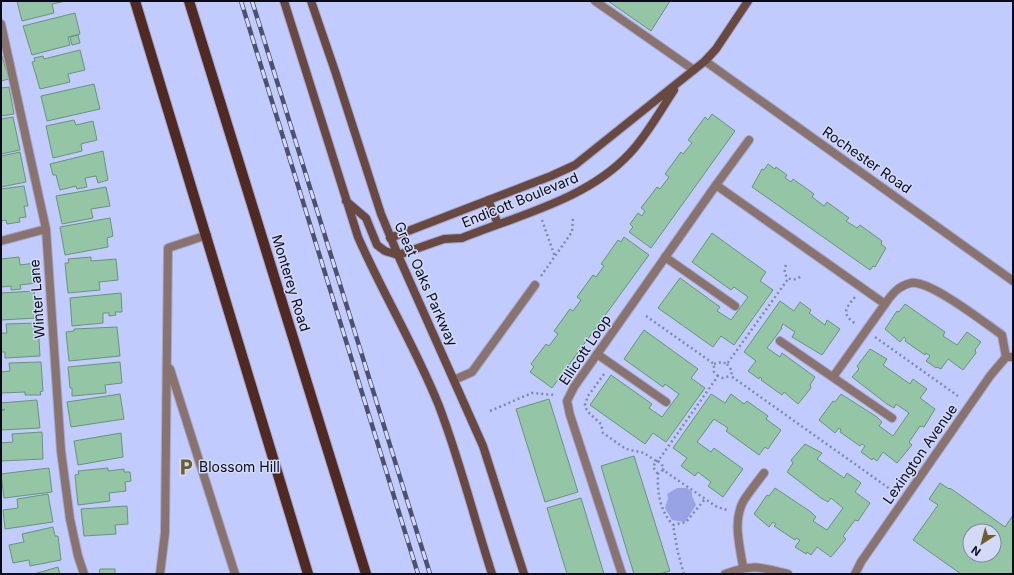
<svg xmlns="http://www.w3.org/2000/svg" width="1014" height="575" font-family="Inter,sans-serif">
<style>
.green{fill:#97a3e5}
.building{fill:#94c6a6;stroke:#659577;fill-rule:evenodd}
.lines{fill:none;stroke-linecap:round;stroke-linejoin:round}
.lane-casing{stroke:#a1a8d4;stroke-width:10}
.street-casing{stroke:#a1a8d4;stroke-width:10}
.secondary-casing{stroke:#a1a8d4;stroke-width:10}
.primary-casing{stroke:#a1a8d4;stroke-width:12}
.path{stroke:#8188ae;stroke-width:2.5;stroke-dasharray:2 3;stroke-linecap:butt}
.lane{stroke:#8b736d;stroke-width:8}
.street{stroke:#8b736d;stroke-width:8}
.secondary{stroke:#69493f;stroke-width:8}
.primary{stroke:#502a20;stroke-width:10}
.rail-casing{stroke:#4d516e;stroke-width:4.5}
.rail{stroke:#d3daf8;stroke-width:3;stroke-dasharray:9;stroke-linecap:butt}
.labels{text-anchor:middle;stroke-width:3;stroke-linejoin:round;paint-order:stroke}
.street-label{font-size:14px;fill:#090b1b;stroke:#d3daf8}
.poi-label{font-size:14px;fill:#090b1b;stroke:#d3daf8;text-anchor:start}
</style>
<rect width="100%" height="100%" fill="#c2cbfd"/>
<path class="green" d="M 677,488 L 687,488 L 692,492 L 692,496 L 696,505 L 685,522 L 672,520 L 665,508 L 668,498 L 667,494 Z"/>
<path class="building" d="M 17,1 L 66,1 L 52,4 L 54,13 L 22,21 Z
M 608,1 L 670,1 L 651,31 Z
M 75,13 L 80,34 L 68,37 L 70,45 L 32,55 L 23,26 Z
M 78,35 L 80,43 L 72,45 L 70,37 Z
M 80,50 L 85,70 L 68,74 L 70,82 L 40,89 L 32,62 L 35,61 L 34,58 L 43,56 L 44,59 Z
M 1,53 L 9,79 L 1,81 Z
M 94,84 L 100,109 L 47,121 L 41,96 Z
M 9,87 L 14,114 L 1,116 L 1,88 Z
M 712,114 L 735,131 L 651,248 L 629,232 L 633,227 L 630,224 L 638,213 L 642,216 L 645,211 L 641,208 L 657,187 L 660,189 L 669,177 L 665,174 L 681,152 L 683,154 L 692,143 L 688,140 L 705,117 L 708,120 Z
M 13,117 L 20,150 L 1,154 L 1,119 Z
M 74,120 L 76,125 L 93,121 L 97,140 L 81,144 L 82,151 L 53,158 L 46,126 Z
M 103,151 L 108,180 L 98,183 L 96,176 L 85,178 L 87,187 L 77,189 L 76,186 L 60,190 L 56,175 L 53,175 L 50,164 Z
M 20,152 L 26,182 L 1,187 L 1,156 Z
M 768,164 L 775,169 L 776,167 L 787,175 L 785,178 L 791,182 L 793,179 L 814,194 L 812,197 L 824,206 L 827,202 L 849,218 L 846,221 L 857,228 L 860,225 L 882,241 L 881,244 L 886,248 L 875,267 L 873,266 L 870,270 L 752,187 L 762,169 L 764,170 Z
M 24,186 L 28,206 L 24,206 L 26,217 L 19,218 L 20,222 L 7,224 L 6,220 L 1,221 L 1,189 Z
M 106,187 L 110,206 L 91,209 L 93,218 L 62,224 L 56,196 Z
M 110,218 L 113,236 L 107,238 L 108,247 L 65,255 L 60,227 Z
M 712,233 L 766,272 L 760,281 L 773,290 L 734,345 L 721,336 L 713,347 L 658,308 L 680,278 L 720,307 L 717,311 L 731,320 L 748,297 L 734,287 L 731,290 L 692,262 Z
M 624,237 L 649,255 L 552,388 L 530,372 L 534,367 L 531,364 L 546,344 L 549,346 L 558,334 L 554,331 L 570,309 L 573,311 L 581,300 L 577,297 L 593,275 L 596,277 L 604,266 L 601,264 L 618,240 L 621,242 Z
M 19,257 L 20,265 L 35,263 L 37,283 L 20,285 L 21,289 L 11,290 L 11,286 L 1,287 L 1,259 Z
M 91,257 L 91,261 L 116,259 L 118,280 L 99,282 L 100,290 L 68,293 L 65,263 L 69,263 L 68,259 Z
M 34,291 L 36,318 L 1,320 L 1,293 Z
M 121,293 L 122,312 L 115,312 L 116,315 L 109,316 L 109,313 L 103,313 L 103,323 L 72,326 L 70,298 Z
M 780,301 L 794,311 L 800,302 L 811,310 L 809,313 L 825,325 L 827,320 L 840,329 L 822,355 L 792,337 L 795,332 L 783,324 L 781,328 L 782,328 L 767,348 L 780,357 L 782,353 L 815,377 L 810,385 L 811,388 L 798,404 L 784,392 L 782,395 L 761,380 L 762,379 L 760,377 L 759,379 L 748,371 L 756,361 L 744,352 Z
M 905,304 L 945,332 L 943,336 L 957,345 L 967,332 L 981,342 L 975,350 L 976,353 L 963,370 L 948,359 L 941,369 L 937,367 L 936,368 L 926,361 L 930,356 L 926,353 L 925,355 L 905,341 L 906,339 L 904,337 L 900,342 L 885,329 L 897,311 L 899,312 Z
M 38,323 L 40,356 L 5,358 L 5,352 L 1,352 L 1,333 L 7,333 L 6,324 Z
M 117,327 L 120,356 L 69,361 L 66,332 L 74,331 L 74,329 Z
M 644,330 L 698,369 L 691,378 L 705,388 L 666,442 L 653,433 L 645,444 L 590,405 L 611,375 L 652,404 L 649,408 L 662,417 L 679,394 L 665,384 L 663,387 L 624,359 Z
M 870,349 L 887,359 L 883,365 L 910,384 L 913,379 L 927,389 L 920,398 L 935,409 L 924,427 L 920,426 L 909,442 L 912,445 L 897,463 L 883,452 L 877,461 L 873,458 L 872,460 L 861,452 L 865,446 L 862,444 L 860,446 L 840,432 L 841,429 L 839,428 L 835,433 L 819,420 L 833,401 L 835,402 L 841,394 L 877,417 L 882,422 L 879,426 L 893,436 L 909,413 L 896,404 L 894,408 L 887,404 L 852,377 L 859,369 L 857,366 Z
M 41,362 L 43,391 L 40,392 L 41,395 L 25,395 L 25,392 L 1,393 L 1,372 L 10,371 L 9,363 Z
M 120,362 L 122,383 L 105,385 L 106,393 L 72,396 L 72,388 L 70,388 L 68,367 Z
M 120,394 L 124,419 L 71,427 L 67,402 Z
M 711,394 L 725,403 L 731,394 L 744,404 L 747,401 L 768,416 L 766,419 L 781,430 L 768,449 L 765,447 L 759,455 L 726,431 L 728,428 L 714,419 L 697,442 L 711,452 L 714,448 L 743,469 L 723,497 L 708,486 L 711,482 L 698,472 L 695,476 L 681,466 L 687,458 L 673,448 Z
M 549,399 L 578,492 L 545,502 L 516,409 Z
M 37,400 L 40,428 L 1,430 L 1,410 L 5,410 L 1,409 L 1,403 Z
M 42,432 L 43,459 L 1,461 L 1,443 L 13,442 L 12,434 Z
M 121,433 L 123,457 L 78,465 L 74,441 Z
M 805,444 L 822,453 L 817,459 L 844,478 L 847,473 L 861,483 L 855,492 L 870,503 L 858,521 L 855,520 L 843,536 L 846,539 L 831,557 L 817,547 L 811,555 L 807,552 L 806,554 L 795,547 L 800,540 L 796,538 L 795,540 L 774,526 L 776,524 L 773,522 L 769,527 L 754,514 L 767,495 L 769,496 L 775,488 L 811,512 L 816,517 L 813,521 L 827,530 L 843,508 L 831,498 L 828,502 L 821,498 L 787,472 L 793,463 L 791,460 Z
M 634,456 L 670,571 L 659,574 L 634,574 L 601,466 Z
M 49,468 L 52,492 L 4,498 L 1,474 Z
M 108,468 L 108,471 L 124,469 L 124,472 L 130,472 L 131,481 L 125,482 L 126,491 L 109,493 L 110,501 L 78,505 L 75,475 L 79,474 L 78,471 Z
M 940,483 L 949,489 L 950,488 L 1005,527 L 1013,515 L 1013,574 L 961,574 L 913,540 L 938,505 L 929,499 ZM 970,531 L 994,531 L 994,555 L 970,555 Z
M 48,494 L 53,522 L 5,529 L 3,510 L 18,508 L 17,499 Z
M 581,498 L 604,574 L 567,574 L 547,508 Z
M 127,506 L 128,524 L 115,525 L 116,534 L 84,536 L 81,509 Z
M 53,527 L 55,536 L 58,536 L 61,560 L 30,566 L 29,560 L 13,563 L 9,545 L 24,542 L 22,534 Z
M 58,567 L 60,574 L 34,574 Z
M 100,569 L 115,569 L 115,574 L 99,574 Z"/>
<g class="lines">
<g class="lane-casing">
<path id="lane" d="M 595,1 L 694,70
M 1,24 L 46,229 L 61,451 L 70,519 L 78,556 L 84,574
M 705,61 L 1013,281
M 716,185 L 749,140
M 1,241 L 46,229
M 665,257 L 735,306
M 780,341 L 892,418
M 597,354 L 666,402
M 170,369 L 235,574
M 833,377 L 885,304
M 454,380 L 472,372 L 535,285
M 743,567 C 740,546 732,521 744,500 C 750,491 757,482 764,473
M 160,574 L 165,533 L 168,248 L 207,235"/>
</g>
<g class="street-casing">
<path id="street" d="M 622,574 L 570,415 L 567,401 L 574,387 L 716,185 L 885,304 C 892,294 898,286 911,283 C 930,280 985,323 1002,335 L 1006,357
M 725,574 C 753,564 761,567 788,574
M 855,574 L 861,562 L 990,376 L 1006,357 L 1013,357"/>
</g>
<g class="secondary-casing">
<path id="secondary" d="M 284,1 L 358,237 C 383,294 416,348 439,406 C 460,461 474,518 492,574
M 311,1 L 335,71 L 381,214 L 398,255 L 483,446 L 524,574
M 488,200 L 498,224
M 346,201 L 366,218 L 377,245 L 385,251 L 398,255 L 444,239 L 462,238 C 519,215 588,199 630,153 C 647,135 660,111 674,90
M 390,238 L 551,176 L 575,165 L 705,61 L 716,49 L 748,1"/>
</g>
<g class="primary-casing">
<path id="primary" d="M 135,1 L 308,574
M 189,1 L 366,574"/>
</g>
<path class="path" d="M 542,220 L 555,257
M 786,265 C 781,277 792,284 801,276
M 541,276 L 572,232 L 573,218
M 855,297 C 845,309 841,314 856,324
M 646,316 L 714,364 L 714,372 L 718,376
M 875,337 L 958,396
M 714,364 L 722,362 L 727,364 L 788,279
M 727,364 L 732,371 L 731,376 L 890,489
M 604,374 L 588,396 L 585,405 L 587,411 L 601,424 L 603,433 L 626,449 L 644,453 L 656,461 L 653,467 L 658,474
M 490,411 L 532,393 L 555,395
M 656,461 L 658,461 L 718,376 L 722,378 L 731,376
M 658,461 L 664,467 L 663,470 L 717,507 L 727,510
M 663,470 L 658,474 C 657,492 660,511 673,525
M 684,574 L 678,553 L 673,525 L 686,522 L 705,499"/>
<use href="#lane" class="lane"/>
<use href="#street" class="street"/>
<use href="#secondary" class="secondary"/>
<use href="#primary" class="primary"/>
<g class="rail-casing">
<path id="rail" d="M 241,1 L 418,574
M 252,1 L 430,574"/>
</g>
<use href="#rail" class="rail"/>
</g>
<defs>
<g id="parking-bare" transform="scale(1.38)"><path d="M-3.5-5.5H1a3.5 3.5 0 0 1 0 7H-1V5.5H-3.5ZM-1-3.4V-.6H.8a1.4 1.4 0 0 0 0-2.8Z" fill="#6b5f2c" stroke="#d3daf8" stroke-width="2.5" paint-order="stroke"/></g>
</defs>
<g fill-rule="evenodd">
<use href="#parking-bare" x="186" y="467"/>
</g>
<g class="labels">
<g class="street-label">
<text transform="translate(867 160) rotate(35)" y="5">Rochester Road</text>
<text transform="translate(520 200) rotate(-22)" y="5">Endicott Boulevard</text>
<text transform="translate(291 283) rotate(73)" y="5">Monterey Road</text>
<text transform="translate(426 284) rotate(66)" y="5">Great Oaks Parkway</text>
<text transform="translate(37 299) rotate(-94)" y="5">Winter Lane</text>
<text transform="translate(585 350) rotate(-56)" y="5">Ellicott Loop</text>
<text transform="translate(920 454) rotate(-55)" y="5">Lexington Avenue</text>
</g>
<g class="poi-label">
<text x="199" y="472">Blossom Hill</text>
</g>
</g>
<rect width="1014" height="575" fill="none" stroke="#090b1b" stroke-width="4"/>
<g transform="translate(982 543) rotate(216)"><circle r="19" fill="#d3daf8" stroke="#8287a0"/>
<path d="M0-3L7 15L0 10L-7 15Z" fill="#6b5f2c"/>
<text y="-6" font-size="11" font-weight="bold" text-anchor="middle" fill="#090b1b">N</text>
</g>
</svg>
